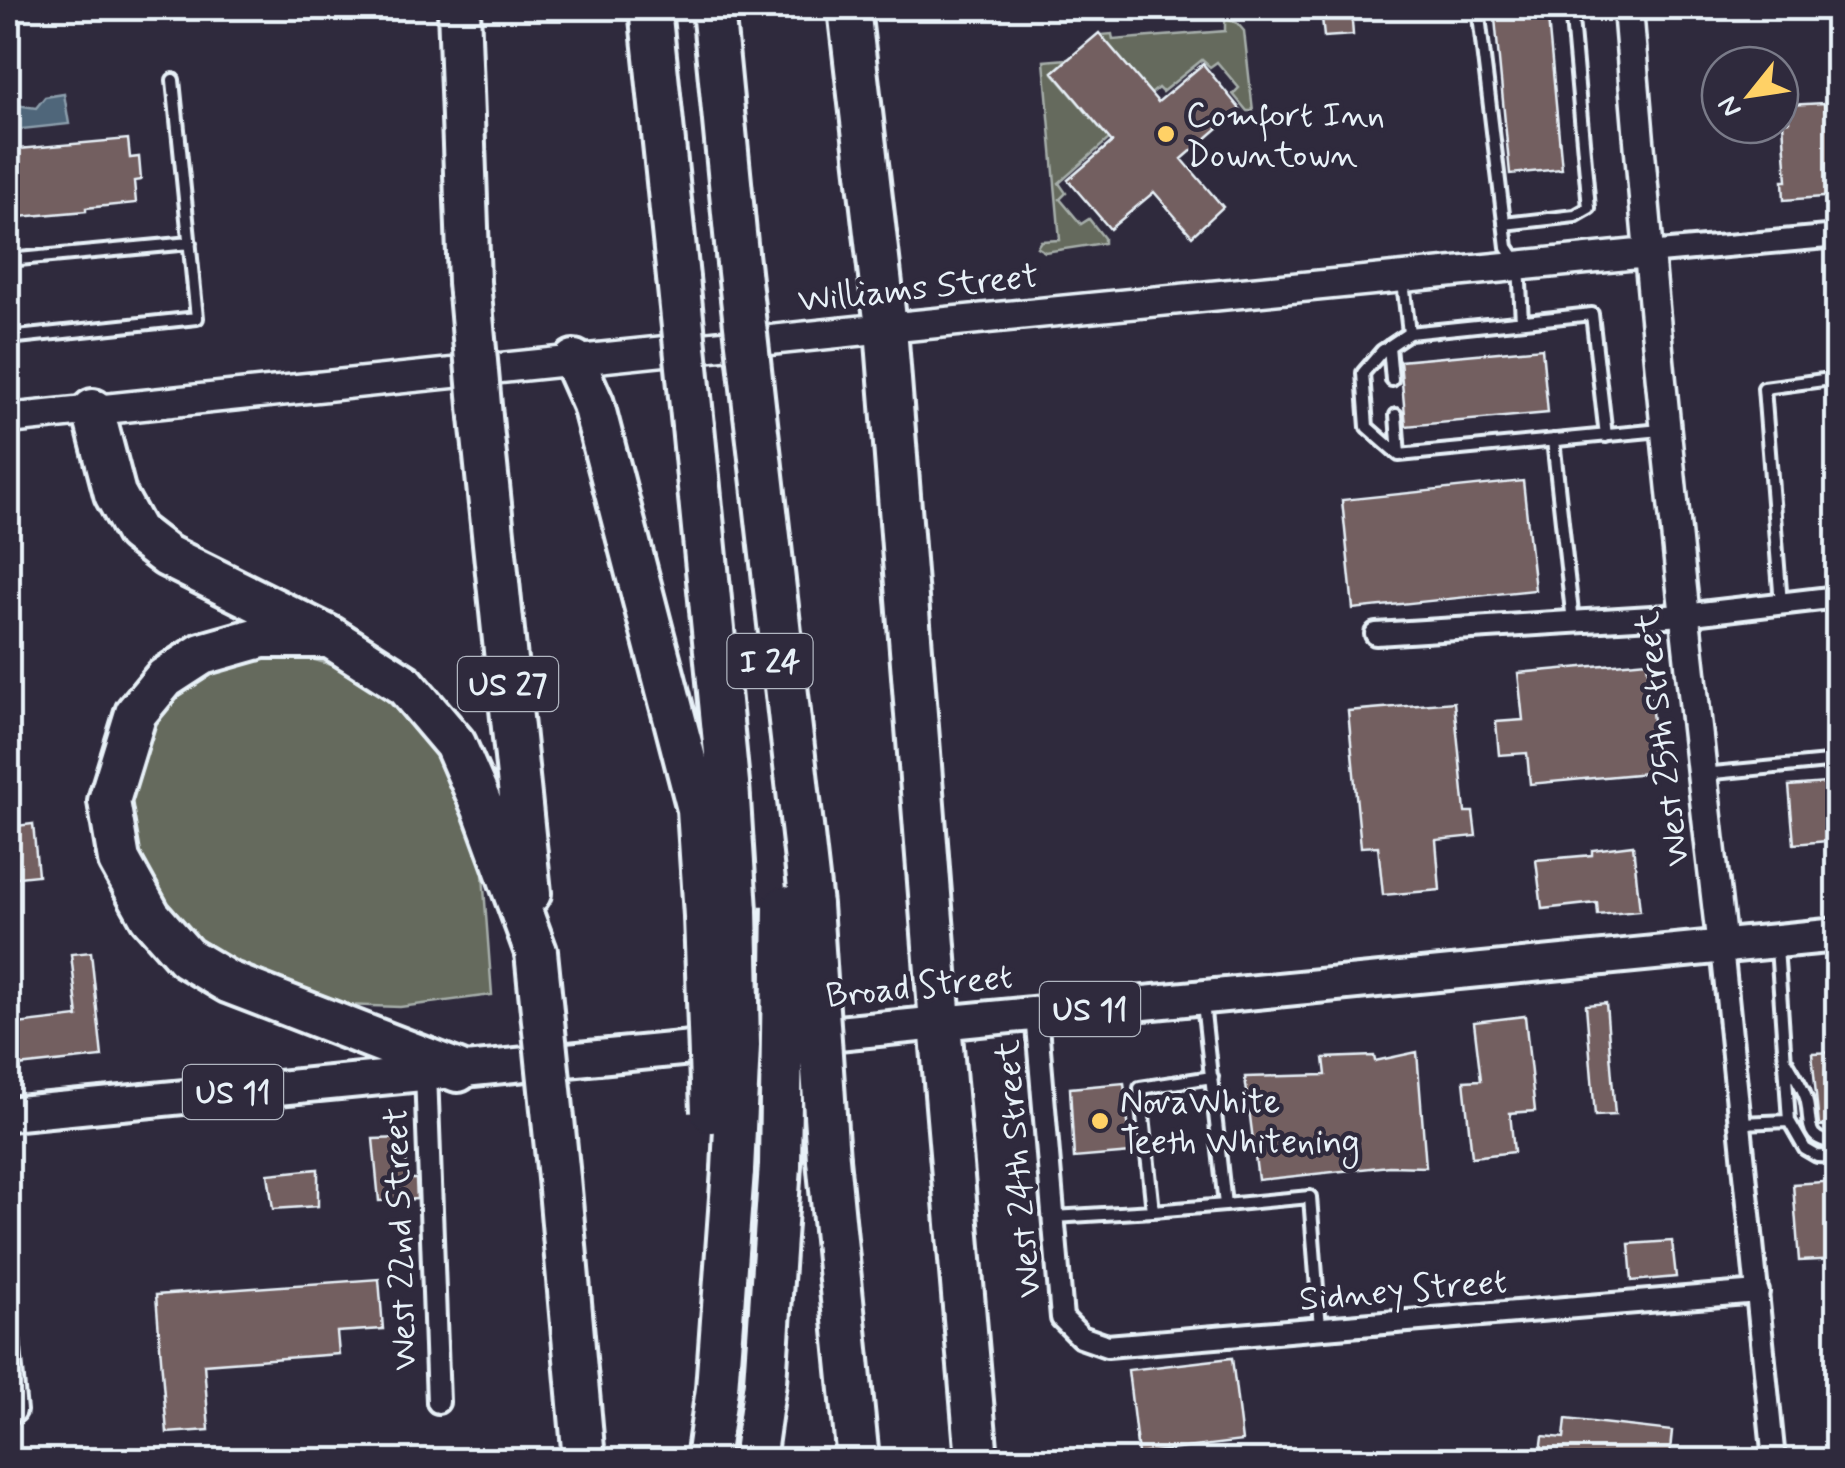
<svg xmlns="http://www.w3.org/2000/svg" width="1845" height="1468" font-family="Mynerve,sans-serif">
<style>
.green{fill:#656a5d;stroke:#a6aeaa;stroke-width:2.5}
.water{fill:#4f667a;stroke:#8c9eac;stroke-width:2.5}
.building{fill:#735e61;stroke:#e8f1f8;stroke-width:2.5}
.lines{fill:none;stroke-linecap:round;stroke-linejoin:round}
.service-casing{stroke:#e8f1f8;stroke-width:18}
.minor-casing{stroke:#e8f1f8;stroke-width:28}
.tertiary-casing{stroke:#e8f1f8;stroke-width:35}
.primary-casing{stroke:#e8f1f8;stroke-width:40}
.motorway-casing{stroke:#e8f1f8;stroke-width:48}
.service{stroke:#2f2a3d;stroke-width:10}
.minor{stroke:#2f2a3d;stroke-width:20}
.tertiary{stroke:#2f2a3d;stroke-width:28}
.primary{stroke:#2f2a3d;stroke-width:32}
.motorway{stroke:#2f2a3d;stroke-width:40}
.motorway-bridge-casing{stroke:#e8f1f8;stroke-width:48;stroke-linecap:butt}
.motorway-bridge{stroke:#2f2a3d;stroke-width:40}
.poi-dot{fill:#ffd166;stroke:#2f2a3d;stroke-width:4}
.labels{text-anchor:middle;stroke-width:9;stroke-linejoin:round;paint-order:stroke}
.shield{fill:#2f2a3d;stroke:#b0b5c0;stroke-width:2.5}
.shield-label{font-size:32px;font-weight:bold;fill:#e8f1f8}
.poi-label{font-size:35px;fill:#e8f1f8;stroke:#2f2a3d;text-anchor:start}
.street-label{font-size:35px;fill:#e8f1f8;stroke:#2f2a3d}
</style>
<rect width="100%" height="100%" fill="#2f2a3d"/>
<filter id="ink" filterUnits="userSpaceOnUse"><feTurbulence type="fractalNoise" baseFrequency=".01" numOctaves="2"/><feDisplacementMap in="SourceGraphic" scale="20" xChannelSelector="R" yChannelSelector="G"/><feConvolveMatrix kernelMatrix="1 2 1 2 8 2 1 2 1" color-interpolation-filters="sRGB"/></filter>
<g filter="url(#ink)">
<path class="green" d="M 1227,19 L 1237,23 L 1244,31 L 1253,111 L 1247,111 L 1233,94 L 1239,88 L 1217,62 L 1210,67 L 1202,60 L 1162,92 L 1158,88 L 1151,94 L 1101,35 L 1112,34 L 1113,40 L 1225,31 L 1225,20 Z
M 1067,59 L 1053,73 L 1103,132 L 1118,131 L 1059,183 L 1066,193 L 1060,199 L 1081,224 L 1089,219 L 1104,238 L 1104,243 L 1045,252 L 1037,247 L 1041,241 L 1060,240 L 1044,61 Z
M 254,656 L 305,657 L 345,669 L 373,687 L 422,734 L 456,788 L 482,861 L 492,995 L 400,1007 L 342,1005 L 224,964 L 178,921 L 147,879 L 128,824 L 131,779 L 144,739 L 179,695 L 212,671 Z"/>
<path class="water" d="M 64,94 L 69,124 L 13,130 L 9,104 L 36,108 L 45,97 Z"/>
<path class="building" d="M 1321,8 L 1351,8 L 1353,35 L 1324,37 Z
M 1494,8 L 1547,8 L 1562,169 L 1510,174 Z
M 1099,33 L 1158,102 L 1203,64 L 1240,109 L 1182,159 L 1223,207 L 1192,236 L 1154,192 L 1110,229 L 1068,180 L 1112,142 L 1053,72 Z
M 1824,103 L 1826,121 L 1830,121 L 1836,196 L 1784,200 L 1783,181 L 1787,181 L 1783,122 L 1789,121 L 1788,105 Z
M 128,139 L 130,158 L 139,157 L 141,180 L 134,181 L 136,203 L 86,208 L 86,211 L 8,218 L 8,150 Z
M 1542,348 L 1548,413 L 1406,426 L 1400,361 Z
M 1523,481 L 1535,590 L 1353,609 L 1342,500 Z
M 1647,661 L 1658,772 L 1530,784 L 1527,753 L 1499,755 L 1496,722 L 1523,720 L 1518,673 Z
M 1454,702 L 1465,812 L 1473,812 L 1476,836 L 1436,840 L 1440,890 L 1383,895 L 1378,846 L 1361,847 L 1348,711 Z
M 1838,782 L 1838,840 L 1794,844 L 1789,786 Z
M 33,824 L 38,875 L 8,878 L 8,827 Z
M 1633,845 L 1640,911 L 1598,915 L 1597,903 L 1542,909 L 1536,860 L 1592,855 L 1592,850 Z
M 91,952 L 102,1057 L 8,1067 L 8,1025 L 78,1017 L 71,954 Z
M 1606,1003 L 1615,1115 L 1595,1116 L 1586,1005 Z
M 1525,1016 L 1535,1111 L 1510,1113 L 1514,1152 L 1472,1157 L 1464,1081 L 1481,1080 L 1474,1022 Z
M 1417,1052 L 1426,1167 L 1389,1166 L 1258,1180 L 1245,1077 L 1326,1075 L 1324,1058 L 1374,1056 L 1375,1061 Z
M 1838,1052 L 1838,1125 L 1819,1126 L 1812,1053 Z
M 1124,1083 L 1131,1153 L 1074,1158 L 1070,1088 Z
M 404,1138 L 408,1179 L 416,1179 L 417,1199 L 379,1201 L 373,1139 Z
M 318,1169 L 318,1206 L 273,1209 L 268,1174 Z
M 1838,1181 L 1838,1259 L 1799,1261 L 1793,1184 Z
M 1672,1241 L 1676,1277 L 1632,1281 L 1629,1244 Z
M 379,1279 L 383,1329 L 337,1332 L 339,1354 L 204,1364 L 209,1430 L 167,1433 L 156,1295 Z
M 1232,1358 L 1242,1441 L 1138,1454 L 1128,1370 Z
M 1566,1419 L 1672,1431 L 1669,1460 L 1540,1460 L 1543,1436 L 1564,1438 Z"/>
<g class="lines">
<g class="service-casing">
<path id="service" d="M 1478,8 L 1507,247 L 1519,265 L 1522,321
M 1504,224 L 1575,216 L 1589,208 L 1571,8
M 8,260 L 190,243
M 1403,282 L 1409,333 L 1382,351 L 1363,373 L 1367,427 L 1399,455 L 1661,430
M 1409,333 L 1592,314 L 1606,436
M 8,338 L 197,318 L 173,80
M 1389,346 L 1392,380
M 1396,415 L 1399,455
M 1553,440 L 1573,622
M 1781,604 L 1764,388 L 1838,378
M 1703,774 L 1838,761
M 1777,947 L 1789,1121 L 1805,1149 L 1817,1156 L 1838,1157
M 1203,1003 L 1225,1205 L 1310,1197 L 1320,1328
M 1787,1062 C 1793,1073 1802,1086 1806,1098 C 1813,1123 1801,1140 1838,1143
M 1212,1077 L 1140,1088 L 1153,1211 L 1225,1205
M 1741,1123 L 1789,1121
M 1054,1217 L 1153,1211"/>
</g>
<g class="minor-casing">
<path id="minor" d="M 1648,253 L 1838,236
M 1376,634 L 1684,615 L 1838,597
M 1722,947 L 1774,1460
M 1036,1014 L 1062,1318 L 1081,1337 L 1107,1346 L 1758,1292
M 426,1073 L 438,1402
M 8,1338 L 15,1411"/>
</g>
<g class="tertiary-casing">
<path id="tertiary" d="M 1628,8 C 1653,321 1685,634 1722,947
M 8,419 L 886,328 L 1648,253"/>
</g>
<g class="primary-casing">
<path id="primary" d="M 797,1037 L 1838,935
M 8,1114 L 733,1044"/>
</g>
<g class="motorway-casing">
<path id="motorway" d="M 459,8 L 469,282
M 650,8 L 678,278
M 713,8 L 737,254
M 849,8 L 886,328 L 940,1023 L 977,1460
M 574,361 L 593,404 L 698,809 L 705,916
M 93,410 L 115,494 L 136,532 L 167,556 L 330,637 L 405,685 L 455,744 L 485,813 L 536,952
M 755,414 L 811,905
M 481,417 L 530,893
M 693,426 L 728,783 L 736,911
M 330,637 L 262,637 L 202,654 L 165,678 L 136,713 L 109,801 L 119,860 L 150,916 L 186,957 L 228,982 L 458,1071
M 828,1159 L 858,1460
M 559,1178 L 584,1460
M 707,1460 L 717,1389 L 733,1170
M 754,1460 L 765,1382 L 780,1165"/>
</g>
<use href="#service" class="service"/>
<use href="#minor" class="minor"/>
<use href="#tertiary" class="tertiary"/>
<use href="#primary" class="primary"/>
<use href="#motorway" class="motorway"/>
<g class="motorway-bridge-casing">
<path id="motorway-bridge" d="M 737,254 L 755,414
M 678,278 L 693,426
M 469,282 L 481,417
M 811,905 L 828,1159
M 705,916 L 712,1112
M 536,952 L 559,1178
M 780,1165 L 784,907
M 733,1170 L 739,1045 L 736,911"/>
</g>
<use href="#motorway-bridge" class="motorway-bridge"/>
</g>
</g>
<g class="poi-dot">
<circle cx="1166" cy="134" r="10"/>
<circle cx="1100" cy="1121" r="10"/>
</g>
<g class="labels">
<g class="shield">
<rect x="727.5" y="634" width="85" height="54" rx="8"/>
<rect x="458" y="657" width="100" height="54" rx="8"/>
<rect x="1040" y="982" width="100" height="54" rx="8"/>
<rect x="183" y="1065" width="100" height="54" rx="8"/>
</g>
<g class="shield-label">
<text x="770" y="672">I 24</text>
<text x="508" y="695">US 27</text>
<text x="1090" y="1020">US 11</text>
<text x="233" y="1103">US 11</text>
</g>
<g class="poi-label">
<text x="1186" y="126">Comfort Inn<tspan x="1186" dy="40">Downtown</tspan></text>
<text x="1120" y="1113">NovaWhite<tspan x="1120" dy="40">Teeth Whitening</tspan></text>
</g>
<g class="street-label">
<text transform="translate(918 287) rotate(-6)" y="12">Williams Street</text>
<text transform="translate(1661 739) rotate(-97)" y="12">West 25th Street</text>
<text transform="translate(919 985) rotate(-6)" y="12">Broad Street</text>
<text transform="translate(1017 1169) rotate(-95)" y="12">West 24th Street</text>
<text transform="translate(399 1239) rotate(-92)" y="12">West 22nd Street</text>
<text transform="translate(1403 1289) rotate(-5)" y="12">Sidney Street</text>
</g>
</g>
<rect width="1845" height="1468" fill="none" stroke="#2f2a3d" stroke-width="40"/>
<rect x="20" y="20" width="1805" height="1428" fill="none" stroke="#e8f1f8" stroke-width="4" filter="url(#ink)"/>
<g transform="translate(1750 95) rotate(240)"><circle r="48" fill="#2f2a3d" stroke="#797a88" stroke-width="2.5"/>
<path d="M0-8L18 38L0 25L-18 38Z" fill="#ffd166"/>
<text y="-15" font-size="28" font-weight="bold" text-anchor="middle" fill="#e8f1f8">N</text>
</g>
</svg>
